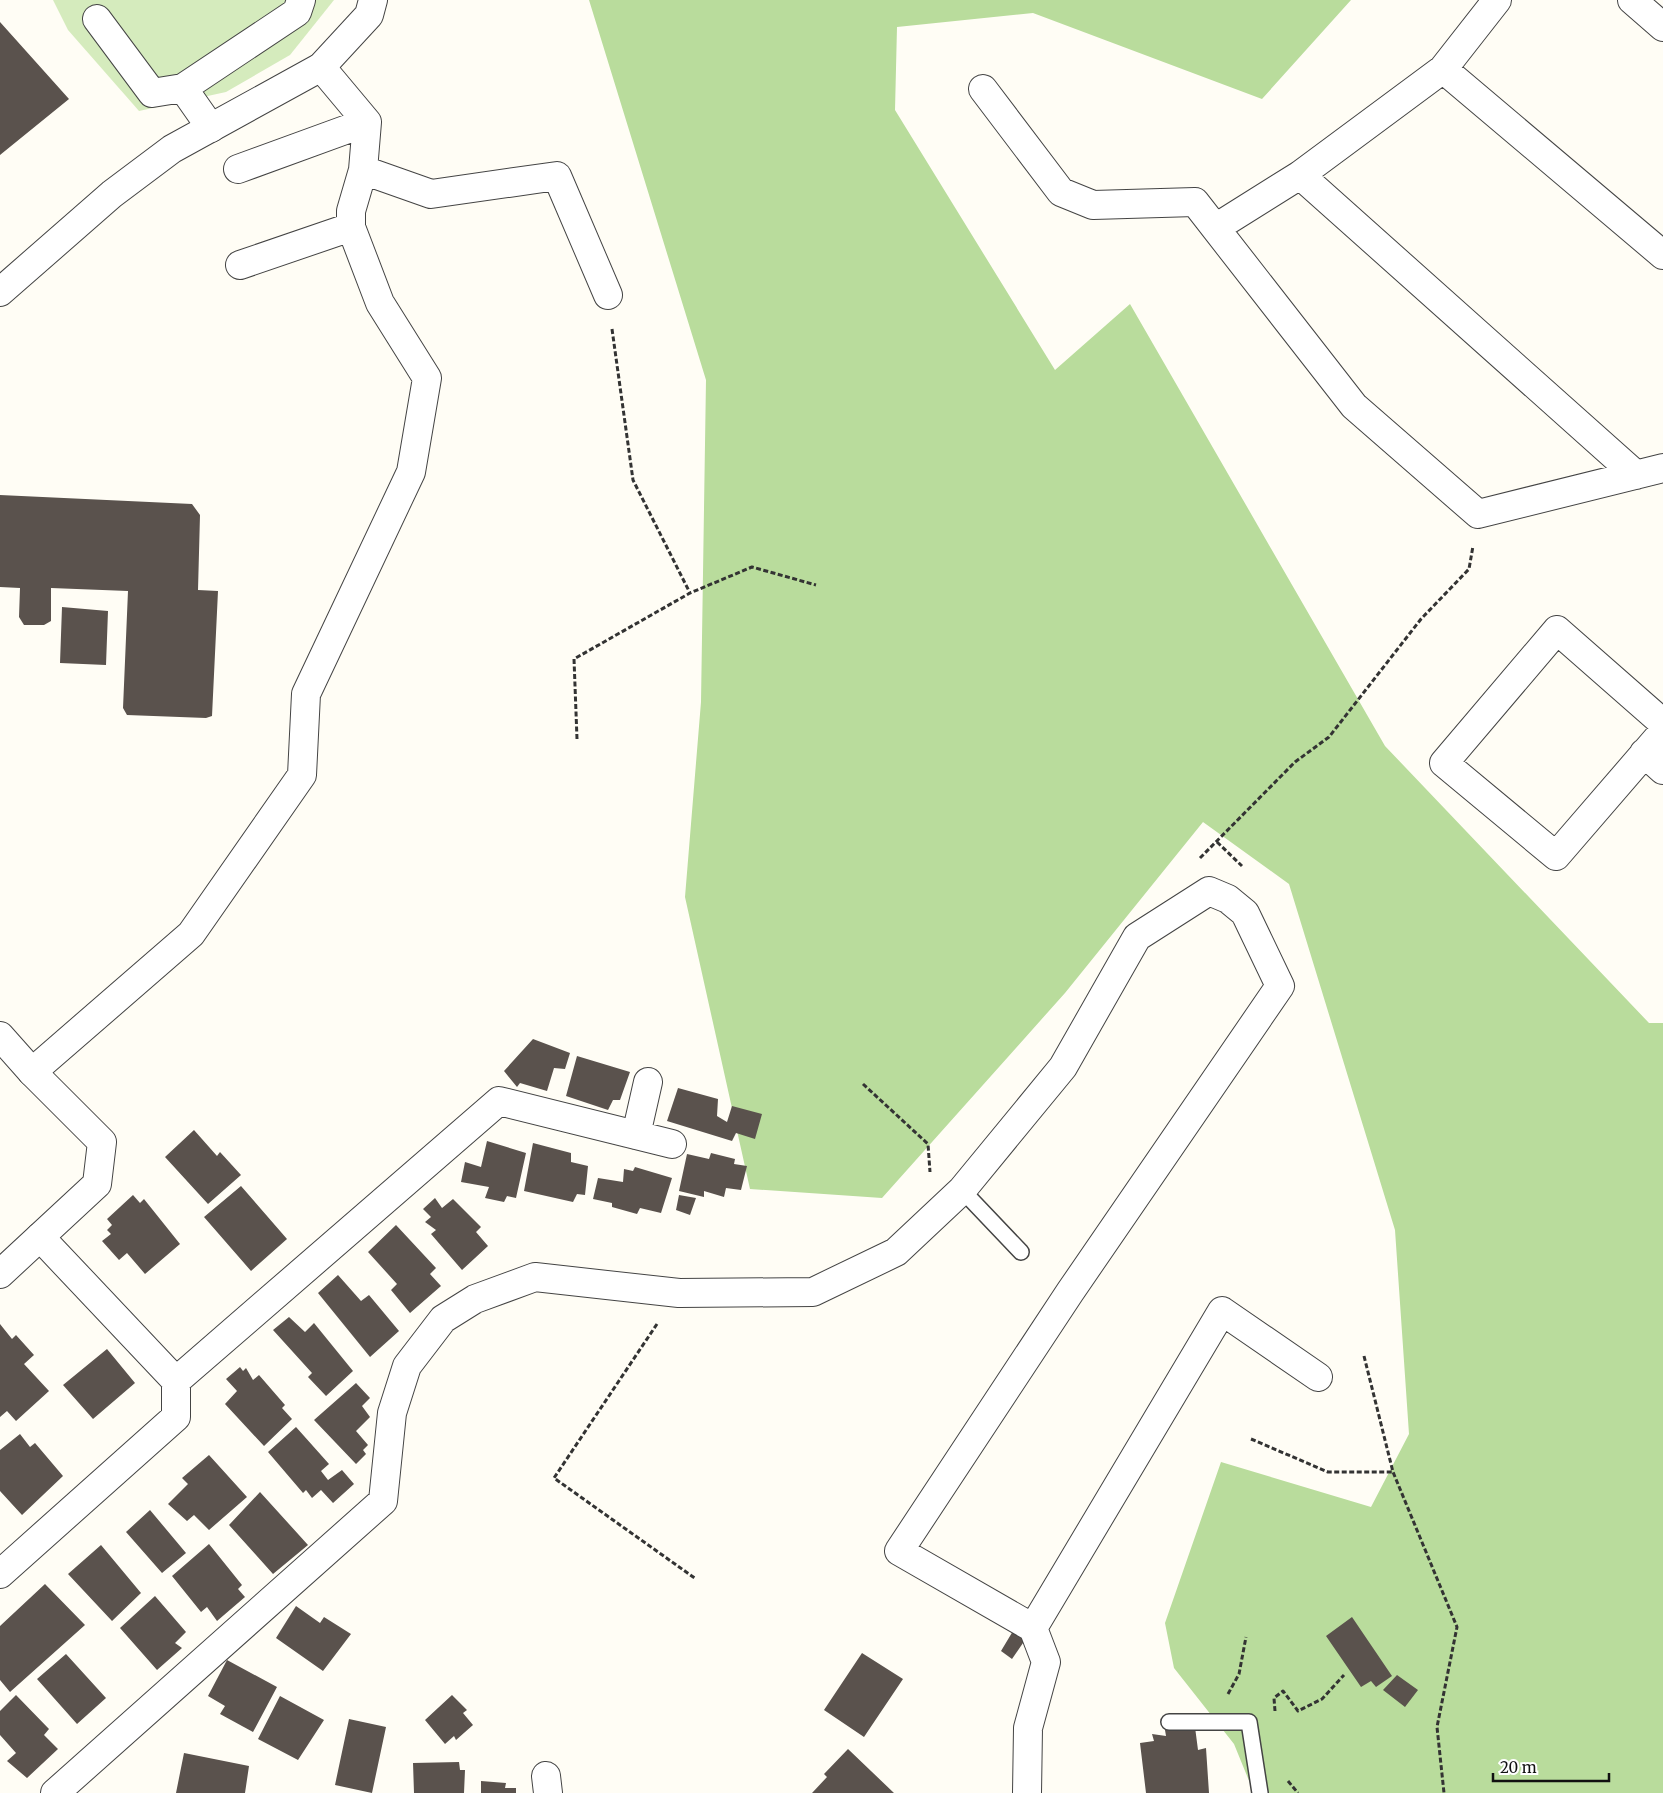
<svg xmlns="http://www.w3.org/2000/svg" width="1663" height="1793" font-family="Merriweather,serif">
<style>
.green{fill:#d5ebbd}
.forest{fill:#b9dc9c}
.building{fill:#5a524d}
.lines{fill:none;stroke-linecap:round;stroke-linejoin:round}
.service-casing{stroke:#444;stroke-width:18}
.minor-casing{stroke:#444;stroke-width:30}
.tertiary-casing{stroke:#444;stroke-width:30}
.path{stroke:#333;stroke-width:3;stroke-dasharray:5 2.5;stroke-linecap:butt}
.service{stroke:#fff;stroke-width:15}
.minor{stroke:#fff;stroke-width:28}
.tertiary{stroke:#fff;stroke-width:28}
</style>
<rect width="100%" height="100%" fill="#fffdf5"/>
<path class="green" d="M 53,0 L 334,0 L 290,55 L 226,92 L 139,111 L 68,30 Z"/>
<path class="forest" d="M 589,0 L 1351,0 L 1262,99 L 1033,13 L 897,27 L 895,110 L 1055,370 L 1130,304 L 1385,746 L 1649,1023 L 1663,1023 L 1663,1793 L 1254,1793 L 1234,1744 L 1174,1668 L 1165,1623 L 1221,1462 L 1371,1507 L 1409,1434 L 1395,1230 L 1289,884 L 1203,822 L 1065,993 L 882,1198 L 750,1189 L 685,897 L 701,702 L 706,380 Z"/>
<path class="building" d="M 0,22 L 69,99 L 0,155 Z
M 0,495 L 192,504 L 200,515 L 198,590 L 218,591 L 212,716 L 206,718 L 127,715 L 123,708 L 128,591 L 51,588 L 51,621 L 44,625 L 24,625 L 19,617 L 20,588 L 0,587 Z
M 62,607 L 108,611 L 106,665 L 60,663 Z
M 533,1039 L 570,1053 L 565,1069 L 554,1068 L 547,1091 L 520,1083 L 517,1087 L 504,1071 Z
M 577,1056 L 630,1072 L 620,1100 L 613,1100 L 608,1110 L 566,1096 Z
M 678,1088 L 718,1099 L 717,1116 L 727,1122 L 732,1106 L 762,1114 L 755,1139 L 736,1133 L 732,1141 L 667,1121 Z
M 194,1130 L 217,1156 L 220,1152 L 241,1175 L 208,1204 L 165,1157 Z
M 487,1141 L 526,1153 L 516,1198 L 507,1196 L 504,1202 L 485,1198 L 489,1187 L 461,1182 L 465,1162 L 481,1167 Z
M 533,1143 L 571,1153 L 571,1162 L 588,1166 L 585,1195 L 577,1194 L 573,1202 L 524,1191 Z
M 711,1153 L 735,1159 L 734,1164 L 747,1166 L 741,1190 L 726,1188 L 724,1197 L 704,1191 L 704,1197 L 679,1191 L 687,1154 L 709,1159 Z
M 635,1167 L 672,1178 L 661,1213 L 640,1208 L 637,1214 L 612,1207 L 612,1203 L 593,1199 L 598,1178 L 623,1182 L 624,1169 L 633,1171 Z
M 241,1186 L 287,1239 L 251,1271 L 204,1217 Z
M 133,1195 L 140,1203 L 144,1199 L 180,1244 L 145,1274 L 127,1253 L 119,1260 L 102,1241 L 111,1234 L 107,1230 L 112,1225 L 107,1219 Z
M 679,1195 L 696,1198 L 690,1215 L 676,1210 Z
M 435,1198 L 442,1208 L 453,1199 L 481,1227 L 476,1232 L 488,1246 L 462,1270 L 431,1234 L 436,1230 L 425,1222 L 431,1217 L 423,1209 Z
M 396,1225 L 436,1268 L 430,1274 L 441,1286 L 410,1313 L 391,1290 L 397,1284 L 368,1252 Z
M 338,1275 L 361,1301 L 369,1295 L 399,1331 L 370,1357 L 318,1293 Z
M 289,1317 L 305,1332 L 314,1323 L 353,1371 L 326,1396 L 308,1377 L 312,1373 L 273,1330 Z
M 0,1324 L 12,1339 L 16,1335 L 34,1355 L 24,1364 L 49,1391 L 16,1421 L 7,1411 L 0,1417 Z
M 107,1349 L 135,1383 L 93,1419 L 63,1385 Z
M 240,1367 L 243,1371 L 246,1368 L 253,1380 L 259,1375 L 285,1405 L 282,1408 L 292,1419 L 264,1446 L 225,1404 L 237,1391 L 226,1379 Z
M 356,1383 L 370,1398 L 362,1406 L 370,1417 L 356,1431 L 368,1445 L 363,1450 L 366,1454 L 356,1464 L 314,1420 Z
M 296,1427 L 329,1464 L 321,1471 L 328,1480 L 342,1470 L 354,1484 L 333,1503 L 321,1490 L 312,1498 L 306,1490 L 303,1493 L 268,1452 Z
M 20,1434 L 30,1447 L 35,1443 L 63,1476 L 22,1515 L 0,1491 L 0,1450 Z
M 209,1455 L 247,1497 L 209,1530 L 194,1515 L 187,1521 L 168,1504 L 188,1484 L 182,1478 Z
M 260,1492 L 308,1545 L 273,1574 L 229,1525 Z
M 150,1510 L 186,1553 L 162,1573 L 126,1532 Z
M 209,1544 L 242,1585 L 238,1589 L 245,1597 L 217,1621 L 207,1607 L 201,1612 L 172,1576 Z
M 101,1545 L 141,1593 L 112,1621 L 68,1574 Z
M 45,1584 L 85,1625 L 10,1692 L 0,1680 L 0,1626 Z
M 155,1596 L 186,1632 L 175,1643 L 182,1648 L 157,1670 L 120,1628 Z
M 296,1606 L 320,1623 L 324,1617 L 351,1634 L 323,1671 L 276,1638 Z
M 1352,1617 L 1392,1676 L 1376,1687 L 1371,1681 L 1361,1687 L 1326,1636 Z
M 1013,1631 L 1025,1640 L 1012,1659 L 1001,1651 Z
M 862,1653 L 903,1679 L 864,1737 L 824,1710 Z
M 66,1654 L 106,1698 L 77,1724 L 37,1679 Z
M 227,1660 L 277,1687 L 253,1732 L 220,1714 L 225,1706 L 208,1696 Z
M 1397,1675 L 1418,1690 L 1405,1707 L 1383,1690 Z
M 16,1695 L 49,1729 L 44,1735 L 58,1749 L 27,1778 L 7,1761 L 16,1753 L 0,1735 L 0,1711 Z
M 452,1695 L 467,1710 L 463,1713 L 473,1725 L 456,1740 L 454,1736 L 445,1744 L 425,1720 Z
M 280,1696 L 324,1720 L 298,1760 L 258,1739 Z
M 349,1719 L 386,1727 L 372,1793 L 335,1785 Z
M 1195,1727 L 1198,1750 L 1206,1748 L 1209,1793 L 1146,1793 L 1140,1743 L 1154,1741 L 1152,1734 L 1166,1736 L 1165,1730 Z
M 848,1749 L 894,1793 L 812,1793 L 827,1777 L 824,1774 Z
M 184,1753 L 249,1766 L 245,1793 L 176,1793 Z
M 459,1762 L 460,1770 L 465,1770 L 464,1793 L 414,1793 L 413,1763 Z
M 481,1781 L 506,1783 L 505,1788 L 516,1788 L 516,1793 L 481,1793 Z"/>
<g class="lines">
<g class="service-casing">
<path id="service" d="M 962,1190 L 1021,1252
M 1169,1722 L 1249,1722 L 1260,1793"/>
</g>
<g class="minor-casing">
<path id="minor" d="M 1632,0 L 1663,27
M 97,19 L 152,93 L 183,88 L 211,128
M 1443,69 L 1663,255
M 183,88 L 297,12 L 301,0
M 983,89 L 1061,192 L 1093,205 L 1195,202 L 1354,406 L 1478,514 L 1663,468
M 238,169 L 367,122
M 363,170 L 431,194 L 557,176 L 608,295
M 1300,175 L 1636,475
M 1217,227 L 1300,175 L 1443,69 L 1497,0
M 240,265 L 351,227
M 1663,723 L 1557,630 L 1444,763 L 1556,856 L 1663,732
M 1644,753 L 1663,770
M 32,1072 L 191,934 L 302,775 L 306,694 L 411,472 L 427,378 L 380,303 L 351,227 L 351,211 L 363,170 L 367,122 L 321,67
M 636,1135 L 648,1082
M 176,1381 L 499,1101 L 672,1144
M 0,1574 L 176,1417 L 176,1381 L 40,1237
M 1033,1628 L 1222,1311 L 1318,1377
M 546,1776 L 548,1793
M 55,1793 L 383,1501 L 392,1413 L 407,1366 L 443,1319 L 475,1299 L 535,1277 L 679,1293 L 813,1292 L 896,1252 L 962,1190 L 1063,1067 L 1137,937 L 1209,891 L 1228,899 L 1245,913 L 1280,986 L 1070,1292 L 899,1551 L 1033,1628 L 1046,1662 L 1028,1728 L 1027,1793"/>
</g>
<g class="tertiary-casing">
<path id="tertiary" d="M 0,292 L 112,194 L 172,149 L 321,67 L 369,15 L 373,0
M 0,1036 L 32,1072 L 102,1142 L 97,1184 L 0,1274"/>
</g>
<path class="path" d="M 612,329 L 633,480 L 690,593
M 577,739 L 574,659 L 690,593 L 752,567 L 816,585
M 1217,842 L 1242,866
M 1200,858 L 1295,762 L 1329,737 L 1421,619 L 1469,569 L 1473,546
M 863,1084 L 928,1144 L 930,1172
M 657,1324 L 554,1478 L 696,1579
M 1364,1356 L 1393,1472 L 1457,1627 L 1437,1727 L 1444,1793
M 1251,1439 L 1328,1472 L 1393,1472
M 1228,1694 L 1239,1674 L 1246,1637
M 1275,1711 L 1274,1698 L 1283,1691 L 1298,1711 L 1322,1699 L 1344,1675
M 1288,1781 L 1298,1793"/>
<use href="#service" class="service"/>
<use href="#minor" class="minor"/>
<use href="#tertiary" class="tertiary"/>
</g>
<path d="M1493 1773v8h116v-8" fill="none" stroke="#111111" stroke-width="2.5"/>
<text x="1500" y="1773" font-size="15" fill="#111111" stroke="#ffffff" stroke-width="4" paint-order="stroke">20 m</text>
</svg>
